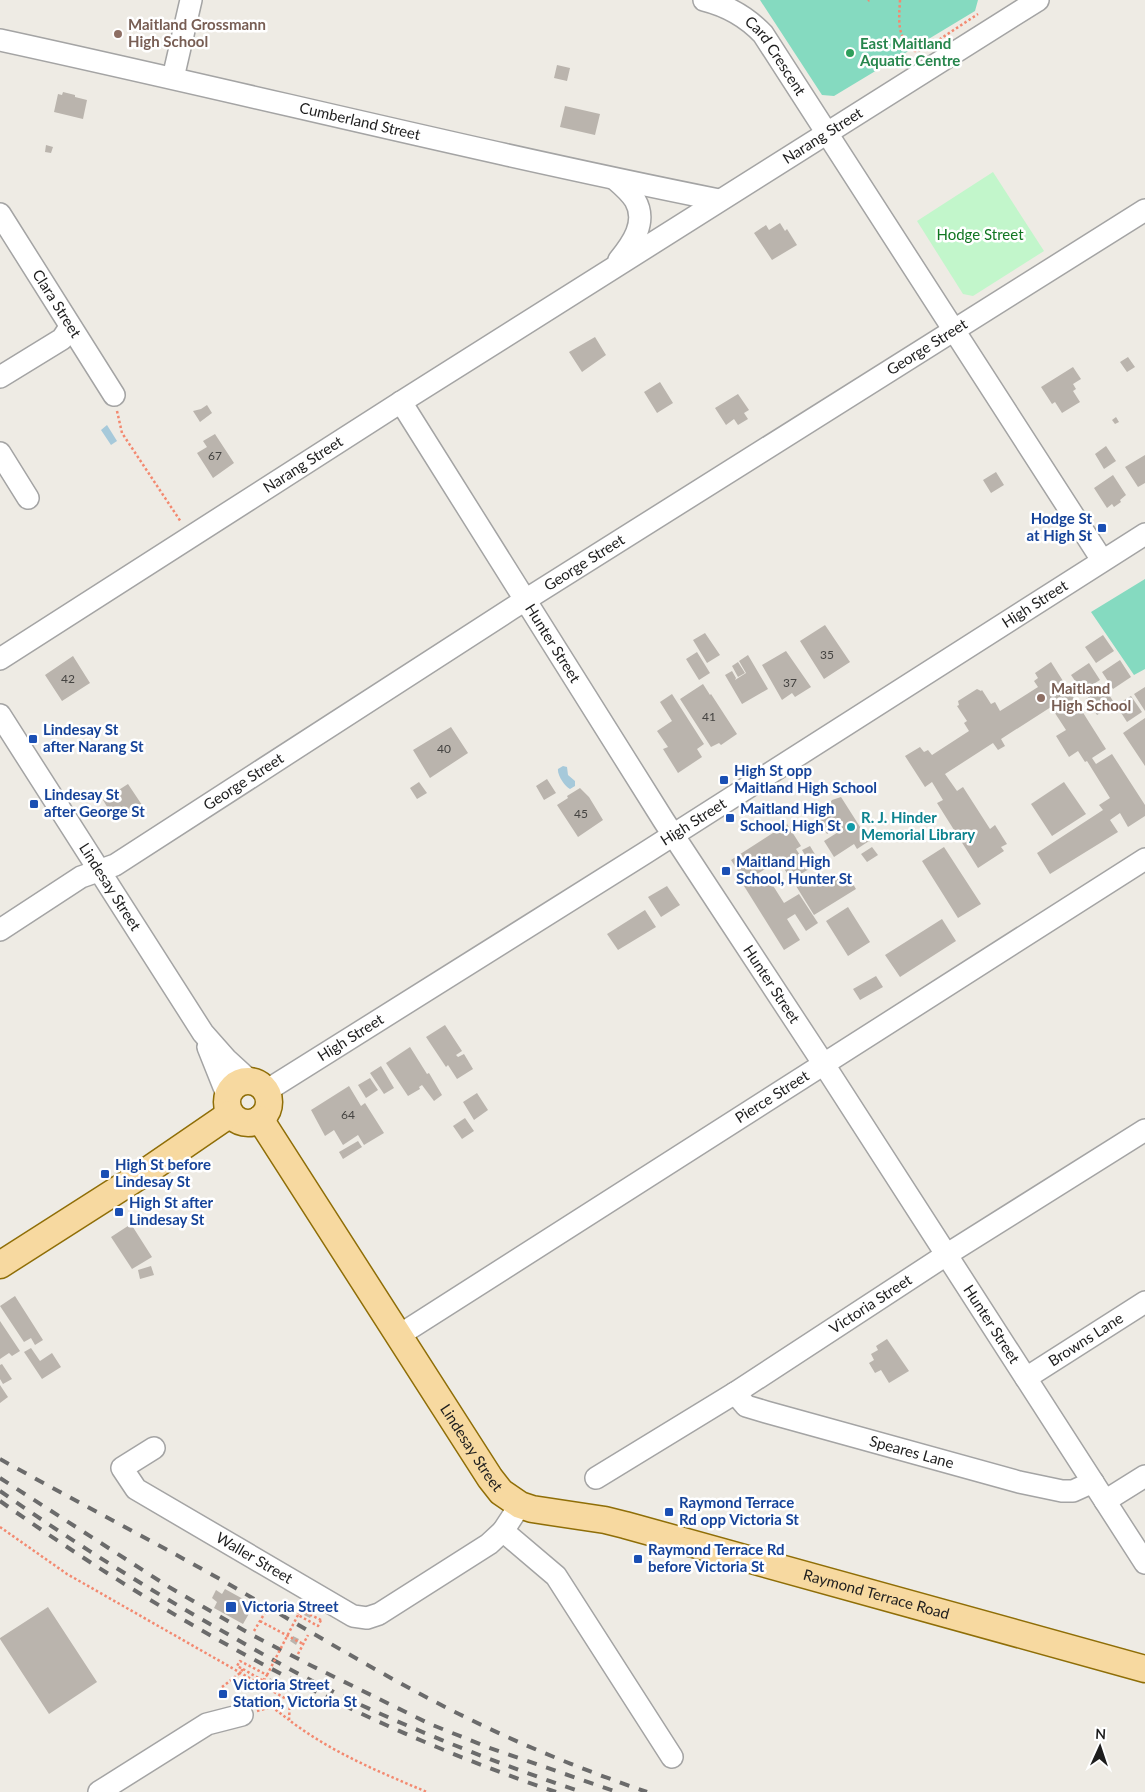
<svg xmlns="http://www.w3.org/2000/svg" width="1145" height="1792" font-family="Lato,sans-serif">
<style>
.park{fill:#c2f6cb}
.pitch{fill:#85dac0}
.water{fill:#a6c9da}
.building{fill:#bab4ad}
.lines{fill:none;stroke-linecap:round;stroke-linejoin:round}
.minor-casing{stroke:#a4a4a4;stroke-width:24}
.major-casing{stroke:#8f6e07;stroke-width:29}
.path{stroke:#f38970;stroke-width:2.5;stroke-dasharray:2.5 2.5;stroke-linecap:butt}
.minor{stroke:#fff;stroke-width:21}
.major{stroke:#f7d9a0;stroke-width:26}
.rail{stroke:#6b6b6b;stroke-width:4;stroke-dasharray:10 10;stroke-linecap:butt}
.path-bridge{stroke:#f38970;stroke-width:2.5;stroke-dasharray:2.5 2.5;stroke-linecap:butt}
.education-dot{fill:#8d6e63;stroke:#fff;stroke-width:2}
.leisure-dot{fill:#2e9e5b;stroke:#fff;stroke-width:2}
.transit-dot{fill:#1a4fb4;stroke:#fff;stroke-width:2}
.culture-dot{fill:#0f9aa8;stroke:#fff;stroke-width:2}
.labels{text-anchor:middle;stroke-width:5;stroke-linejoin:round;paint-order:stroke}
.number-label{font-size:12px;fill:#444341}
.education-label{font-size:15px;font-weight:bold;fill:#785e54;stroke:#fff;text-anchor:start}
.leisure-label{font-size:15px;font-weight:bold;fill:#27864d;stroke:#fff;text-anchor:start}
.street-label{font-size:15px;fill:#1d1d1d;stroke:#fff}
.park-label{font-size:15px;fill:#117622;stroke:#fff}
.transit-label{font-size:15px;font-weight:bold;fill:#164399;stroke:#fff;text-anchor:start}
.culture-label{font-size:15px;font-weight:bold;fill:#0d838f;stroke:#fff;text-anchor:start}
</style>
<rect width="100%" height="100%" fill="#eeebe4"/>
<path class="park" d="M 993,172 L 1044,251 L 973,296 L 963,294 L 917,221 Z"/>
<path class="pitch" d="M 760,0 L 978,0 L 975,11 L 834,96 L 822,95 Z
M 1145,579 L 1145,669 L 1134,675 L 1091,612 Z"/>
<path class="water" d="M 107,425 L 117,441 L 111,445 L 101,430 Z
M 563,766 L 567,767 L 568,775 L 575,781 L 575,786 L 570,789 C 565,787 557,775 558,769 Z"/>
<path class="building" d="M 557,65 L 570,68 L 567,81 L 554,78 Z
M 63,92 L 75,95 L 75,97 L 87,100 L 83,119 L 54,112 L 58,94 L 62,95 Z
M 565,106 L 600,114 L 595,135 L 560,127 Z
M 46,145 L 53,147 L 51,153 L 45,152 Z
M 780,223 L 785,231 L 787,229 L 797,245 L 772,260 L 754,233 L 766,225 L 769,230 Z
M 595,337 L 606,355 L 582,372 L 569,352 Z
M 1128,357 L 1135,367 L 1127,372 L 1120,362 Z
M 1073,367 L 1081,379 L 1073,384 L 1076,389 L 1073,391 L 1080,402 L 1062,413 L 1055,402 L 1052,404 L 1041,387 Z
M 660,382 L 673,403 L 657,413 L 644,392 Z
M 738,394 L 749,410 L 744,413 L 748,419 L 738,425 L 734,419 L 726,425 L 715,408 Z
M 207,405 L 212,413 L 200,422 L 193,411 L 201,409 Z
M 1116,417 L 1119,422 L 1115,424 L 1112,420 Z
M 215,434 L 234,463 L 213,478 L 197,453 L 207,447 L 203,441 Z
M 1106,446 L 1116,461 L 1104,469 L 1095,454 Z
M 1145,455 L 1145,483 L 1138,487 L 1125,467 Z
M 996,472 L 1004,485 L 991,493 L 983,480 Z
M 1113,475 L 1126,495 L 1120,500 L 1121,502 L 1114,507 L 1112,504 L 1107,508 L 1094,488 Z
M 825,625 L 850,662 L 824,679 L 800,641 Z
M 705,633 L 720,655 L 707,663 L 693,640 Z
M 1103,635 L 1114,651 L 1096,663 L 1085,647 Z
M 786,651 L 811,687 L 795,697 L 792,693 L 782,700 L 762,665 Z
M 697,652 L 710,673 L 699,680 L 686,659 Z
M 748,655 L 768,689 L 742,704 L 725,675 L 732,671 L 736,678 L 735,680 L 746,673 L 739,661 Z
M 73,656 L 90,683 L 62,701 L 45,675 Z
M 1120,660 L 1131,677 L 1113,689 L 1102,672 Z
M 738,662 L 745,673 L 738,677 L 732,666 Z
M 1051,662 L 1106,749 L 1092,758 L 1096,764 L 1112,754 L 1145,805 L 1145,816 L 1128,827 L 1120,813 L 1110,820 L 1118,832 L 1050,874 L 1037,853 L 1103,810 L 1099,805 L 1110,798 L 1087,761 L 1085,762 L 1078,751 L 1069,757 L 1056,736 L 1066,730 L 1051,707 L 1001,739 L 1005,746 L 998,750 L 993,743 L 945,774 L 957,791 L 963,787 L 990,829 L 995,825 L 1007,844 L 1001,847 L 1004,851 L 978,868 L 937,803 L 943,800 L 932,782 L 925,787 L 905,756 L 920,747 L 924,752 L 928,750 L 932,755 L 969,731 L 964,723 L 967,721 L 957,706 L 959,705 L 958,701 L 977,689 L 981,691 L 982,690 L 991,704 L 995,702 L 1000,711 L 1038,687 L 1034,681 L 1038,678 L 1035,673 Z
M 1089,663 L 1100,680 L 1082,691 L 1071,675 Z
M 703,684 L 710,695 L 711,694 L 737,734 L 721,745 L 719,743 L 711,747 L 680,699 Z
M 1104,687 L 1115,704 L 1097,715 L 1086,699 Z
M 1145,687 L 1145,711 L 1134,694 Z
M 672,694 L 704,744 L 697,749 L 702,757 L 678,773 L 663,749 L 668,747 L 657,731 L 672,721 L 660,702 Z
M 1131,696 L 1142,712 L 1127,722 L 1116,705 Z
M 1145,718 L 1145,766 L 1123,733 Z
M 451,727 L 468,753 L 430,778 L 413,750 Z
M 547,779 L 556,793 L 544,800 L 536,786 Z
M 419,782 L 427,793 L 417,799 L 410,788 Z
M 1064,782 L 1086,814 L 1052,836 L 1031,804 Z
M 128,784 L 142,805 L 120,819 L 113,808 L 109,810 L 103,800 Z
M 580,788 L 589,797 L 603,820 L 578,837 L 557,805 L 568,798 L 567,796 Z
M 841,797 L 869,841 L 857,849 L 854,844 L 834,857 L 824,841 L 843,829 L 840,825 L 827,834 L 817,818 L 832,808 L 829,804 L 832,800 Z
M 787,824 L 801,846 L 796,849 L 809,869 L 791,880 L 779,860 L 745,882 L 731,860 Z
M 810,846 L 819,861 L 811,865 L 802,850 Z
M 872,847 L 878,855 L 867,862 L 861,854 Z
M 944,847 L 981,904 L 958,918 L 922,861 Z
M 845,871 L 856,889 L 814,915 L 796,886 L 815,875 L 822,886 Z
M 765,873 L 784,903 L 799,894 L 818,923 L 806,931 L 795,914 L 787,919 L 800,940 L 784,950 L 744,886 Z
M 667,886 L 680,905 L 661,917 L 648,897 Z
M 848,907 L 870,942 L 848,956 L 826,921 Z
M 645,910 L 656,927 L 618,950 L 607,934 Z
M 942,919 L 956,941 L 900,977 L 885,955 Z
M 876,976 L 883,987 L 860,1000 L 853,989 Z
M 445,1025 L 462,1051 L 456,1055 L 458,1057 L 464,1054 L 473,1069 L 457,1079 L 448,1065 L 446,1067 L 426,1037 Z
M 410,1047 L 427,1074 L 429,1073 L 442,1095 L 434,1101 L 422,1085 L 419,1087 L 420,1089 L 408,1096 L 386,1063 Z
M 381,1066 L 394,1088 L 384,1094 L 370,1073 Z
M 370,1078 L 378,1090 L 366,1098 L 358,1085 Z
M 349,1086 L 361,1106 L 365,1103 L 384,1133 L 364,1145 L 358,1135 L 343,1145 L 334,1130 L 325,1136 L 311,1110 Z
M 477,1093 L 488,1110 L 474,1120 L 463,1102 Z
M 465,1118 L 474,1131 L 462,1139 L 453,1126 Z
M 358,1141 L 362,1147 L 343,1159 L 339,1152 Z
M 131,1224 L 152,1257 L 132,1269 L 111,1237 Z
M 151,1266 L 154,1275 L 140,1279 L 138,1270 Z
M 15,1296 L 43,1340 L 35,1345 L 31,1338 L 24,1342 L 0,1306 Z
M 0,1321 L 20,1351 L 12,1356 L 9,1353 L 0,1359 Z
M 887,1339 L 909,1371 L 889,1383 L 881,1370 L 875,1373 L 869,1363 L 874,1360 L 871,1354 L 878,1350 L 876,1346 Z
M 31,1348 L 40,1361 L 52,1353 L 61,1367 L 42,1379 L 24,1352 Z
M 2,1364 L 12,1379 L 3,1384 L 0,1379 L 0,1365 Z
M 0,1385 L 8,1397 L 0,1403 Z
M 225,1589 L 254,1605 L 243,1624 L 214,1608 L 217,1602 L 212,1598 L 216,1590 L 222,1594 Z
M 48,1607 L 97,1682 L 49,1714 L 0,1639 L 0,1638 Z
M 307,1609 L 313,1613 L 310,1618 L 304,1615 Z
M 293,1636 L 299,1639 L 296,1645 L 290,1641 Z
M 270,1678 L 276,1682 L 273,1687 L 267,1684 Z"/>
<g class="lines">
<g class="minor-casing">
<g id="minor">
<path id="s1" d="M 704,0 C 728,6 746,16 763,34 L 1102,560"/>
<path id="s2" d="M 0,40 C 240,92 479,152 719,200"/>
<path d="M 173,78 L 191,0"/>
<path d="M 616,180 C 623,186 630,192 635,200 C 648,222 632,244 619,260"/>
<path id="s3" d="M 0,214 L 114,395"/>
<path d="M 0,377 L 62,339 L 70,327"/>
<path id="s4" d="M 401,402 L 664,821 L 823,1063 L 1145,1563"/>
<path d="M 0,453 L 28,498"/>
<path id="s5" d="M 0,659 L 401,402 L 1038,0"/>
<path id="s6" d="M 0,715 L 203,1033 L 226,1059 L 251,1082"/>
<path id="s7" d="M 0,930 L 81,877 L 115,865 L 511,609 L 1145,210"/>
<path d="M 208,1047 L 228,1097"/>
<path id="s8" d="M 266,1091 L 645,853 L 1145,534"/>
<path id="s9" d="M 398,1336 L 1145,859"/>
<path id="s10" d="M 1026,1378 L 1145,1302"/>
<path id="s11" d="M 735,1393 L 746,1406 L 766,1412 L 1019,1482 L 1062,1491 L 1073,1491 L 1093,1482"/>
<path id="s12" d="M 154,1448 L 122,1468 L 136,1489 L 353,1616 L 367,1618 L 379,1614 L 489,1544 L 503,1531"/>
<path id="s13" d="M 596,1478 L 735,1393 L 946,1255 L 1145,1130"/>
<path d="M 1105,1501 L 1145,1476"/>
<path d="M 520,1505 L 503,1531 L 556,1576 L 672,1757"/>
<path d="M 99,1792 L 207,1724 L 242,1715"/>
</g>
</g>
<g class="major-casing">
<g id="major">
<circle cx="248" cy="1102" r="21"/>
<path id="s14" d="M 260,1119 L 490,1478 L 501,1492 L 520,1505 L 532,1509 L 605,1520 L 625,1525 L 1145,1669"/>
<path d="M 0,1265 L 144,1173 L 230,1114"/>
</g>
</g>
<path class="path" d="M 900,0 C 899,20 896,38 915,51 L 924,49
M 868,1 L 869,0
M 931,45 L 978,14
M 117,411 L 122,433 L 181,522
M 0,1527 L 67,1574 L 290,1701 L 289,1720 C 331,1752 379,1772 427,1792
M 321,1620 L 301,1610 L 298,1615 L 318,1626 L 322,1618
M 260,1621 L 303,1644
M 254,1631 L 266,1611
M 298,1654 L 308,1635
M 243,1669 L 265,1682
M 222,1687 L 240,1673 L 243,1669 L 237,1666 L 240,1661 L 267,1675 L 264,1679 L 271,1683
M 257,1711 L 272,1707 L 289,1720"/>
<use href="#minor" class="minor"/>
<use href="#major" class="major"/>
<path class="rail" d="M 0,1459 C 75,1501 151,1540 225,1582 C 303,1627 379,1674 459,1714 C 519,1744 583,1770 647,1792
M 0,1478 L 169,1587 L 252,1635 L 312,1666 L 430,1724 L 487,1747 L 617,1792
M 0,1491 C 70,1540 143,1586 217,1628 C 264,1655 311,1682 361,1705 C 433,1738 507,1767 582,1792
M 0,1501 C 171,1622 357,1725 556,1792"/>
<path class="path-bridge" d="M 267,1675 L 298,1615"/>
</g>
<g class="education-dot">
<circle cx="118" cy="34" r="5"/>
<circle cx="1041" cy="698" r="5"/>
</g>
<circle class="leisure-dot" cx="850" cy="53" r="5"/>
<g class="transit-dot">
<rect x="1097" y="523" width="10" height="10" rx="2.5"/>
<rect x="28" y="734" width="10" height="10" rx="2.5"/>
<rect x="719" y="775" width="10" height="10" rx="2.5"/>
<rect x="29" y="799" width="10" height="10" rx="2.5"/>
<rect x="725" y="813" width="10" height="10" rx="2.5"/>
<rect x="721" y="866" width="10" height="10" rx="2.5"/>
<rect x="100" y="1169" width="10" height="10" rx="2.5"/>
<rect x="114" y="1207" width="10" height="10" rx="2.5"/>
<rect x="664" y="1507" width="10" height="10" rx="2.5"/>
<rect x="633" y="1554" width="10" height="10" rx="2.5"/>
<rect x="225" y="1601" width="12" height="12" rx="2.5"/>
<rect x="218" y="1689" width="10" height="10" rx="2.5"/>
</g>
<circle class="culture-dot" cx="851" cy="827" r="5"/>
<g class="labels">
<g class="number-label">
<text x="215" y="460">67</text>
<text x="827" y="659">35</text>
<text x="68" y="683">42</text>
<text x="790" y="687">37</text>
<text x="709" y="721">41</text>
<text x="444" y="753">40</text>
<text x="581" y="818">45</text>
<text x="348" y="1119">64</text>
</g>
<g class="education-label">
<text x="128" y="30">Maitland Grossmann<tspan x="128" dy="17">High School</tspan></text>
<text x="1051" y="694">Maitland<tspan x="1051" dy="17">High School</tspan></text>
</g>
<g class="leisure-label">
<text x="860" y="49">East Maitland<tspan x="860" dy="17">Aquatic Centre</tspan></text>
</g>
<g class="street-label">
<text dy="5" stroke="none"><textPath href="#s1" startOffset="94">Card Crescent</textPath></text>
<text dy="5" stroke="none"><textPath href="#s2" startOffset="369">Cumberland Street</textPath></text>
<text dy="5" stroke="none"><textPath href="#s5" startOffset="975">Narang Street</textPath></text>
<text dy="5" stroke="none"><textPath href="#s3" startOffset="106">Clara Street</textPath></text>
<text dy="5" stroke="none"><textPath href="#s7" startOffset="1096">George Street</textPath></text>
<text dy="5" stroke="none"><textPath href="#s5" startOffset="360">Narang Street</textPath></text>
<text dy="5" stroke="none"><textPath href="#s7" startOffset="691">George Street</textPath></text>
<text dy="5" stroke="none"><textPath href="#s8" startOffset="910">High Street</textPath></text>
<text dy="5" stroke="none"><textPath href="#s4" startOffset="285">Hunter Street</textPath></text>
<text dy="5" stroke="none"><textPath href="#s7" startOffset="286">George Street</textPath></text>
<text dy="5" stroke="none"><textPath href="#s8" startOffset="505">High Street</textPath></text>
<text dy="5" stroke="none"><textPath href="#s6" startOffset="204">Lindesay Street</textPath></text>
<text dy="5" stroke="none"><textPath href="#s4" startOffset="690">Hunter Street</textPath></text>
<text dy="5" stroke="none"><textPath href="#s8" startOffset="100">High Street</textPath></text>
<text dy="5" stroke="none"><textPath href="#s9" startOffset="444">Pierce Street</textPath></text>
<text dy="5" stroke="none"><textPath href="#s13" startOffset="325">Victoria Street</textPath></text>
<text dy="5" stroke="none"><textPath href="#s4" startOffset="1095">Hunter Street</textPath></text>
<text dy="5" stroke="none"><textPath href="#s10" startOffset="71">Browns Lane</textPath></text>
<text dy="5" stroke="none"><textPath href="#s14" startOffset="391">Lindesay Street</textPath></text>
<text dy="5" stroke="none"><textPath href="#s11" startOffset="189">Speares Lane</textPath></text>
<text dy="5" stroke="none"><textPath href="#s12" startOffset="200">Waller Street</textPath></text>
<text dy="5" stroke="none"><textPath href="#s14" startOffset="835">Raymond Terrace Road</textPath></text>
</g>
<g class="park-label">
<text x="980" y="240">Hodge Street</text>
</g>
<g class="transit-label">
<text x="1092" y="524" text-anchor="end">Hodge St<tspan x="1092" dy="17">at High St</tspan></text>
<text x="43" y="735">Lindesay St<tspan x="43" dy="17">after Narang St</tspan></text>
<text x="734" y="776">High St opp<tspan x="734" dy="17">Maitland High School</tspan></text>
<text x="44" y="800">Lindesay St<tspan x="44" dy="17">after George St</tspan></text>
<text x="740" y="814">Maitland High<tspan x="740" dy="17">School, High St</tspan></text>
<text x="736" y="867">Maitland High<tspan x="736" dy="17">School, Hunter St</tspan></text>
<text x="115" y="1170">High St before<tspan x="115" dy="17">Lindesay St</tspan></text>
<text x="129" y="1208">High St after<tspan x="129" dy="17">Lindesay St</tspan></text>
<text x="679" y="1508">Raymond Terrace<tspan x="679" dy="17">Rd opp Victoria St</tspan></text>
<text x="648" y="1555">Raymond Terrace Rd<tspan x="648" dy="17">before Victoria St</tspan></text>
<text x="242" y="1612">Victoria Street</text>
<text x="233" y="1690">Victoria Street<tspan x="233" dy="17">Station, Victoria St</tspan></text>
</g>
<g class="culture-label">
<text x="861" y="823">R. J. Hinder<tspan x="861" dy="17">Memorial Library</tspan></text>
</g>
</g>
<g transform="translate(1100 1747) rotate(3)" stroke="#ffffff" stroke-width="4" paint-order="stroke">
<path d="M0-4L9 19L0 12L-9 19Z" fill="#1d1d1d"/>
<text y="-8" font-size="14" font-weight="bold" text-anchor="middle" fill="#1d1d1d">N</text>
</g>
</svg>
